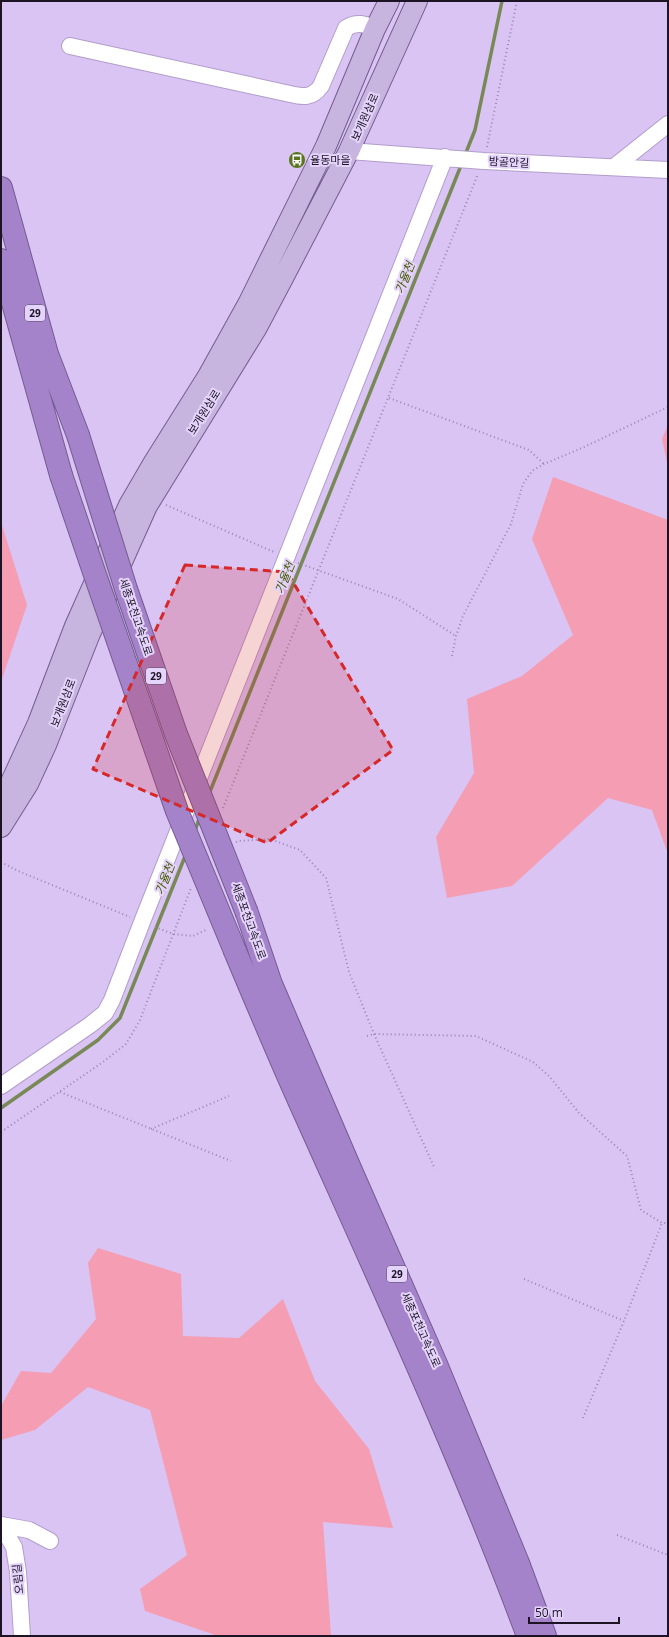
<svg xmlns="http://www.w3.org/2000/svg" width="669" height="1637" font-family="'Open Sans','Noto Sans KR',sans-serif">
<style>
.green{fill:#f59db2}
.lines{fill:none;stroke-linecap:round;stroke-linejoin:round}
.stream{stroke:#788957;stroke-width:3.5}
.minor-casing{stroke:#b29dcb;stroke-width:18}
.major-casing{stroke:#745c90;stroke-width:22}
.highway-casing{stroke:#745c90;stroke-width:24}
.path{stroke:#9989ae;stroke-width:2;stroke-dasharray:1 3;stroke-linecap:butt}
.minor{stroke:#fff;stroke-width:16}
.major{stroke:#c8b5df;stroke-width:20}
.highway{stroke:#a483ca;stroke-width:22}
.highway-bridge-casing{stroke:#745c90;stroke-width:24;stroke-linecap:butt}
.highway-bridge{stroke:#a483ca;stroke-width:22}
.marked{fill:#d62828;fill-opacity:0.2;stroke:#d62828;stroke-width:3;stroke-dasharray:8 5;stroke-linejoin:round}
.labels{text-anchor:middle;stroke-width:4;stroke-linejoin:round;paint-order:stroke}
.shield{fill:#e4d3fa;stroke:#584d65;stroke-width:1}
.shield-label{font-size:10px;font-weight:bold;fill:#1c1425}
.street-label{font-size:11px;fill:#1c1425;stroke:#e4d3fa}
.poi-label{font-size:11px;fill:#1c1425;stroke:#e4d3fa;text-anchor:start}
.water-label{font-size:12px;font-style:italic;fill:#445b00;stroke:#e4d3fa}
</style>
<rect width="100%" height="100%" fill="#d9c4f4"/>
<path class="green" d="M 668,425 L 668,467 L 662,439 Z
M 553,477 L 668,520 L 668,854 L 652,810 L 608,798 L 512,886 L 447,898 L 436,837 L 474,773 L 467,699 L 522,676 L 573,635 L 532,539 Z
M 1,522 L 27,605 L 1,682 Z
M 98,1248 L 181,1274 L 183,1336 L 239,1338 L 283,1299 L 315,1381 L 369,1449 L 393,1528 L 323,1522 L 331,1636 L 218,1636 L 145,1611 L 140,1589 L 187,1555 L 150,1410 L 88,1387 L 35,1430 L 1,1440 L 1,1406 L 21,1371 L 51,1373 L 96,1319 L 88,1263 Z"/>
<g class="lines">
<path class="stream" d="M 465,155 L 475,130 L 502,1
M 209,794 L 462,163
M 195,831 L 200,816
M 1,1108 L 98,1040 L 120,1018 L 186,854"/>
<g class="minor-casing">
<path id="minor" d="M 70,46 L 281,92 C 297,95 310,102 321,86 L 346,28 C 357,21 365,24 375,29
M 349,151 L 484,161 L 668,170
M 614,167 L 668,124
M 1,1086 L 90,1025 L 105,1013 L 112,1000 L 142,922 L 445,157
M 1,1525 L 14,1547 L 18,1572 L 22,1636
M 1,1525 L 29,1530 L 50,1541"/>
</g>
<g class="major-casing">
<path id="major" d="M 1,800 L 11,782 L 38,723 L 75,626 L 129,505 L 154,462 L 208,376 L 249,302 L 326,146 L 375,29 L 389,1
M 1,827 L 28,784 L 46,745 L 89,636 L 147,506 L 256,329 L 283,278 L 349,151 L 417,1"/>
</g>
<g class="highway-casing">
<path id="highway" d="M 1,188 L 47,354 L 78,435
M 1,260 L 61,475
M 247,913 L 271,984 L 349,1166 L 436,1364 L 518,1563 L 545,1636
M 235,951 C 258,1006 281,1061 306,1116 C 383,1288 462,1459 528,1636"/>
</g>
<path class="path" d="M 487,147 L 517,1
M 389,398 L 529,450 L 544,464
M 166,505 L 274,552
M 298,563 L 398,599 L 456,636
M 452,656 L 456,636 L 463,616 L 511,524 L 523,484 L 532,471 L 544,464 L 582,448 L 668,407
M 223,808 L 478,174
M 236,842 L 238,841 L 270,839 L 300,850 L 326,878 L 349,972 L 374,1034 L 435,1169
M 1,862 L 18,871 L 130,917
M 155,927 L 173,934 L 193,936 L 208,929
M 367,1036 L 374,1034 L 476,1036 L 533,1062 L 549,1076 L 579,1113 L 627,1156 L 641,1210 L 662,1223 L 668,1223
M 60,1092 L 231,1161
M 151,1129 L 229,1096
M 1,1132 L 103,1062 L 126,1044 L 140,1020 L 191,888
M 524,1279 L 624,1321
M 583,1418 L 624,1321 L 662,1223
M 617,1535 L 668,1555"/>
<use href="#minor" class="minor"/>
<use href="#major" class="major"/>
<use href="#highway" class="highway"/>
<g class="highway-bridge-casing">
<path id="highway-bridge" d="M 78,435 L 126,589 L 176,734 L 247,913
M 61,475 L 94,572 L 177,811 L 235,951"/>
</g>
<use href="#highway-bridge" class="highway-bridge"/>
</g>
<path class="marked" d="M 185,565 L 287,572 L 393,750 L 267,843 L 93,769 Z"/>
<defs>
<g id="bus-disc" transform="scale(0.9)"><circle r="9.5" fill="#5b7325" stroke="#e4d3fa"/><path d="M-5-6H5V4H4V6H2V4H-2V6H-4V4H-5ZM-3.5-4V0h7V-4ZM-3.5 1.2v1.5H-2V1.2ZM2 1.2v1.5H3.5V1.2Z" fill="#fff"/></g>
</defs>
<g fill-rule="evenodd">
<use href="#bus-disc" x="297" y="160"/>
</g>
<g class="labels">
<g class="shield">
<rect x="25" y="305" width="20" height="16" rx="3"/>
<rect x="146" y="668" width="20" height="16" rx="3"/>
<rect x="387" y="1266" width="20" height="16" rx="3"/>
</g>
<g class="shield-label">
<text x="35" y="317">29</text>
<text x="156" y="680">29</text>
<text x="397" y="1278">29</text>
</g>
<g class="street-label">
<text transform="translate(365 117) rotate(-66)" y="4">보개원삼로</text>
<text transform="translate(509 162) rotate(3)" y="4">밤골안길</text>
<text transform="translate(204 412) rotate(-58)" y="4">보개원삼로</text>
<text transform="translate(136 617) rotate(71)" y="4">세종포천고속도로</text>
<text transform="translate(63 703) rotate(-69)" y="4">보개원삼로</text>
<text transform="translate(249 921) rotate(70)" y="4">세종포천고속도로</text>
<text transform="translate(421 1330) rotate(66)" y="4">세종포천고속도로</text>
<text transform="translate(18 1579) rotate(-96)" y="4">오림길</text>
</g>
<g class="poi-label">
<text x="310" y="164">율동마을</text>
</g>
<g class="water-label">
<text transform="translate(405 278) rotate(-68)" y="4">가율천</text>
<text transform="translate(285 578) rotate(-68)" y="4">가율천</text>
<text transform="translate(165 879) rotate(-68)" y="4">가율천</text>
</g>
</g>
<rect width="669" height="1637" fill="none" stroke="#1c1425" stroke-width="4"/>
<path d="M529 1617v6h90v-6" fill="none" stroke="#1c1425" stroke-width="2"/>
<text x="535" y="1617" font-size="12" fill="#1c1425" stroke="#e4d3fa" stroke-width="3" paint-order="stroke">50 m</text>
</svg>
